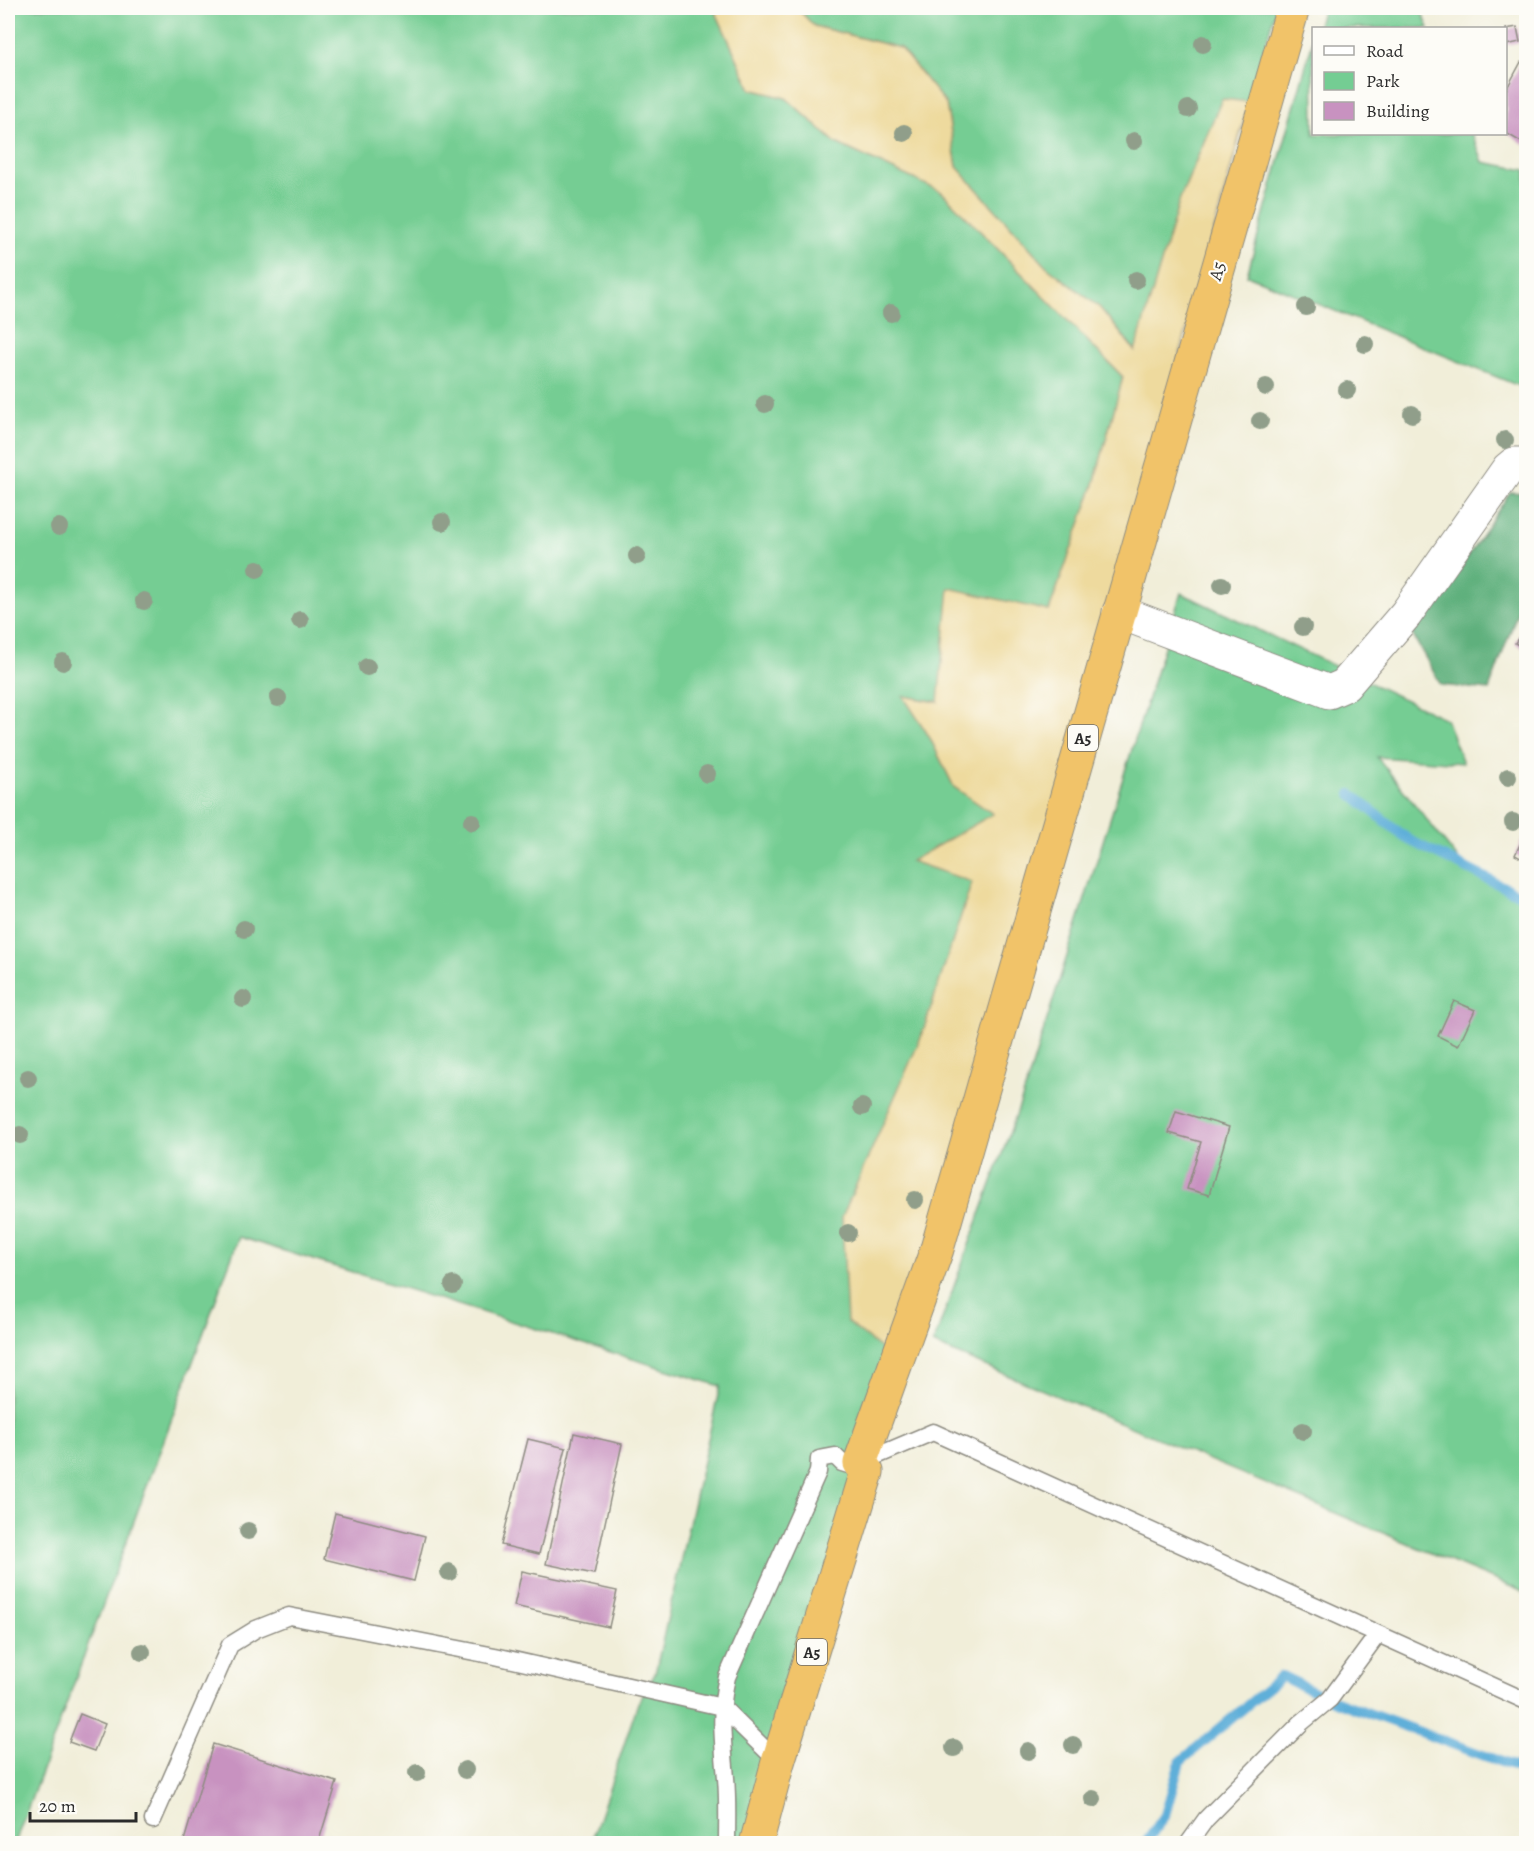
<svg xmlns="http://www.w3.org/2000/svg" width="1534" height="1851" font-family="Alegreya,serif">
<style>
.green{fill:#74cd93;stroke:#507c5f;stroke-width:1.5}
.forest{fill:#5fb07d;stroke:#456e54;stroke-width:1.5}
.sand{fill:#eeda9e;stroke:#8c8264;stroke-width:1.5}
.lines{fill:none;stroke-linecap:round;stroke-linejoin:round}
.stream{stroke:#5fafd9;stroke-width:10}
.building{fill:#c892c0}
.lane-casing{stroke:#8e8c82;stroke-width:19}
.street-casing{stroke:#8e8c82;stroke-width:35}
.highway-casing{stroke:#8e8c82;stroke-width:35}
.lane{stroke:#fff;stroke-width:16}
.street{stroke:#fff;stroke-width:33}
.highway{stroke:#f1c369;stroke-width:33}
.tree{fill:#909e8a}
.labels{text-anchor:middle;stroke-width:4.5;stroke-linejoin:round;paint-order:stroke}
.shield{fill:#fdfcf7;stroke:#6a6a68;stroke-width:1.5}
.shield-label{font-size:16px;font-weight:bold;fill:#2b2b2b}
.street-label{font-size:18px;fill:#2b2b2b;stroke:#fdfcf7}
</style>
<rect width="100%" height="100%" fill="#fdfcf7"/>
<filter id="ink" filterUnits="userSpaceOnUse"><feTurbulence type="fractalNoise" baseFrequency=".0167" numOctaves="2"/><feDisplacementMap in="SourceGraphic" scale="12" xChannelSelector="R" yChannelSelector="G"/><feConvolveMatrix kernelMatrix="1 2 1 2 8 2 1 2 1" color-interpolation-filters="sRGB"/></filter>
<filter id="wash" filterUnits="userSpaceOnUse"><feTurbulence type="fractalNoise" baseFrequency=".008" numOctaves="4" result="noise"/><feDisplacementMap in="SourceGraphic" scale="24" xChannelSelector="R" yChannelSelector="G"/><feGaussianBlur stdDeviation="1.35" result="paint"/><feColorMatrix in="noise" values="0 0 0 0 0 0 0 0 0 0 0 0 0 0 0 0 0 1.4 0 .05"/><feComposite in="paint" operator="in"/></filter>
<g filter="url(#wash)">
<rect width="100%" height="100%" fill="#f1eed9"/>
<path class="green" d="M 8,8 L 714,8 L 751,89 L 786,98 L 836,143 L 942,192 L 1123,377 L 1093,488 L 1049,612 L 938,702 L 904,696 L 929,736 L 954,787 L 994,814 L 912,861 L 973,881 L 922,1035 L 903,1366 L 752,1843 L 591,1843 L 638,1703 L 655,1674 L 720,1386 L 239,1237 L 15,1843 L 8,1844 Z
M 797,8 L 1276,8 L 1249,102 L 1222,99 L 1180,199 L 1136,351 L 1100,308 L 1046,266 L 957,167 L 946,104 L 900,48 L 814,26 Z
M 1323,8 L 1420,8 L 1429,28 L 1317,28 Z
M 1313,40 L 1314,134 L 1472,134 L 1483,162 L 1526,170 L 1526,389 L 1247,275 Z
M 1181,593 L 1446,719 L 1463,763 L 1377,757 L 1466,869 L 1526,898 L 1526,1593 L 933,1344 L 1023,1096 Z"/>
<path class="forest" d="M 1510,492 L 1526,493 L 1526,610 L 1518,611 L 1489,690 L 1441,685 L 1412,634 L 1454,578 Z"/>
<path class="sand" d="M 714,8 L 797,8 L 814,26 L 900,48 L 946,104 L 957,167 L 1046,266 L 1100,308 L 1135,351 L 1180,199 L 1222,99 L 1249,102 L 903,1366 L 847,1322 L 842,1217 L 922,1035 L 972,882 L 911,861 L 993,814 L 954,787 L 929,736 L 903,696 L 938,702 L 949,588 L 1049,611 L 1093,488 L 1123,377 L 942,192 L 836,143 L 786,98 L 751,89 Z"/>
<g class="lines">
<path class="stream" d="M 1351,794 L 1409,840 L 1526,898
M 1145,1844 L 1165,1815 L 1180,1762 L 1282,1676 L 1330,1699 L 1526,1771"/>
</g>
<g id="blocks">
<path class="building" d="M 1517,27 L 1520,42 L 1506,45 L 1506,29 Z
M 1521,62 L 1526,65 L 1526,145 L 1506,133 L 1506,90 Z
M 1526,626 L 1526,650 L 1515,643 Z
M 1526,832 L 1526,861 L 1515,855 Z
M 1454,1001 L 1475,1010 L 1458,1046 L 1438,1036 Z
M 1176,1111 L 1229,1127 L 1209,1195 L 1187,1189 L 1201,1142 L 1169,1133 Z
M 574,1433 L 622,1444 L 594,1574 L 546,1564 Z
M 528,1439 L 566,1448 L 539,1554 L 501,1545 Z
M 335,1513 L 425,1536 L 414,1581 L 324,1559 Z
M 522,1571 L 617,1591 L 609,1627 L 514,1606 Z
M 80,1714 L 105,1724 L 94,1751 L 69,1742 Z
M 213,1744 L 337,1782 L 318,1844 L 183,1844 Z"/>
</g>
</g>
<g filter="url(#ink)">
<use href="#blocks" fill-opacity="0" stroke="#8e8c82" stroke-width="1.5"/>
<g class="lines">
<g class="lane-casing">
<path id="lane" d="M 860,1463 L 933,1432 L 1526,1701
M 153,1820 L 230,1645 L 256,1629 L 289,1616 L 495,1656 L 722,1707 L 778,1762
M 727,1844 C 727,1822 728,1800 726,1778 C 723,1744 719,1711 727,1677 L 818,1472 L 819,1459 L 835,1456 L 842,1463 L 855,1467 L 859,1478
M 1188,1844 L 1206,1819 L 1301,1723 L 1330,1699 L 1378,1634"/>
</g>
<g class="street-casing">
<path id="street" d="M 1119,612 L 1329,692 L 1345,685 L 1406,614 L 1508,469 L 1514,464 L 1521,464 L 1526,468"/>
</g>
<g class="highway-casing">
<path id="highway" d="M 756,1844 L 778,1762 L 867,1472 L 860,1463 L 937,1249 L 1293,8"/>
</g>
<use href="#lane" class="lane"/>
<use href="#street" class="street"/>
<use href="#highway" class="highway"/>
</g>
<g class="tree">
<circle cx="1203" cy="44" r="9"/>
<circle cx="1188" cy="109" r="9"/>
<circle cx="904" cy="133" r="9"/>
<circle cx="1134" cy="141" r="9"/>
<circle cx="1136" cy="280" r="9"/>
<circle cx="1306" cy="307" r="9"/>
<circle cx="891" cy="313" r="9"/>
<circle cx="1365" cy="344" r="9"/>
<circle cx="1266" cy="387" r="9"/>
<circle cx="1347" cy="390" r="9"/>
<circle cx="765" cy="404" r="9"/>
<circle cx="1412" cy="414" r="9"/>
<circle cx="1260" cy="421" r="9"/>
<circle cx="1505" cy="440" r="9"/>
<circle cx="442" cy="522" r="9"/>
<circle cx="59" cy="527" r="9"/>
<circle cx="637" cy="556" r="9"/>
<circle cx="257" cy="569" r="9"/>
<circle cx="1222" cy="585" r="9"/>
<circle cx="144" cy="601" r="9"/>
<circle cx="300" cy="620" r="9"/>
<circle cx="1303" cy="627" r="9"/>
<circle cx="63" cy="662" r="9"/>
<circle cx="367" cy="667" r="9"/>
<circle cx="278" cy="698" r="9"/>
<circle cx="707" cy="774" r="9"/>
<circle cx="1508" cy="777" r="9"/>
<circle cx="472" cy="822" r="9"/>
<circle cx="1513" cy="822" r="9"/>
<circle cx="244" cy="929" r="9"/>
<circle cx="243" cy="999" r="9"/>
<circle cx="28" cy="1078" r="9"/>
<circle cx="862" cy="1107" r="9"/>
<circle cx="20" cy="1135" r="9"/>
<circle cx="915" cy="1200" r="9"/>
<circle cx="848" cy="1233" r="9"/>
<circle cx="453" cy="1285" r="9"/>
<circle cx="1303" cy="1431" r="9"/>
<circle cx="248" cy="1531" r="9"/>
<circle cx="449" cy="1572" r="9"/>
<circle cx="142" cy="1652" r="9"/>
<circle cx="1073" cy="1745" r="9"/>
<circle cx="954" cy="1748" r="9"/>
<circle cx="1028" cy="1751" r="9"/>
<circle cx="465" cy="1770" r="9"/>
<circle cx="417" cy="1773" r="9"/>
<circle cx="1093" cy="1799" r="9"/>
</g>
</g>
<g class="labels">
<g class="shield">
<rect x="1068" y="725" width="30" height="26" rx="4.5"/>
<rect x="797" y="1639" width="30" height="26" rx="4.5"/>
</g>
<g class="shield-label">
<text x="1083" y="744">A5</text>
<text x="812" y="1658">A5</text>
</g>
<g class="street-label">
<text transform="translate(1217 271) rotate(-74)" y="6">A5</text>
</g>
</g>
<rect width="1534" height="1851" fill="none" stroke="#fdfcf7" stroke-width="30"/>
<rect x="1312" y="27" width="195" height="108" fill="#fdfcf7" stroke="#a9a8a5" stroke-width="1.5"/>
<rect x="1324" y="46" width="30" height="9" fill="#ffffff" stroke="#a9a8a5" stroke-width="1.5"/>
<text x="1366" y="57" font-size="18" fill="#2b2b2b">Road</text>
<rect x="1324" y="72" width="30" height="18" fill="#74cd93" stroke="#a9a8a5" stroke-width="1.5"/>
<text x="1366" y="87" font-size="18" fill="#2b2b2b">Park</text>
<rect x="1324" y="102" width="30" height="18" fill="#c892c0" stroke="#a9a8a5" stroke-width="1.5"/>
<text x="1366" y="117" font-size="18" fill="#2b2b2b">Building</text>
<path d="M30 1812v9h106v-9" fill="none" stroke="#2b2b2b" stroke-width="3"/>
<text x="39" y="1812" font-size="18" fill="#2b2b2b" stroke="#fdfcf7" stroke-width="4.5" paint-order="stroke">20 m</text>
</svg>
